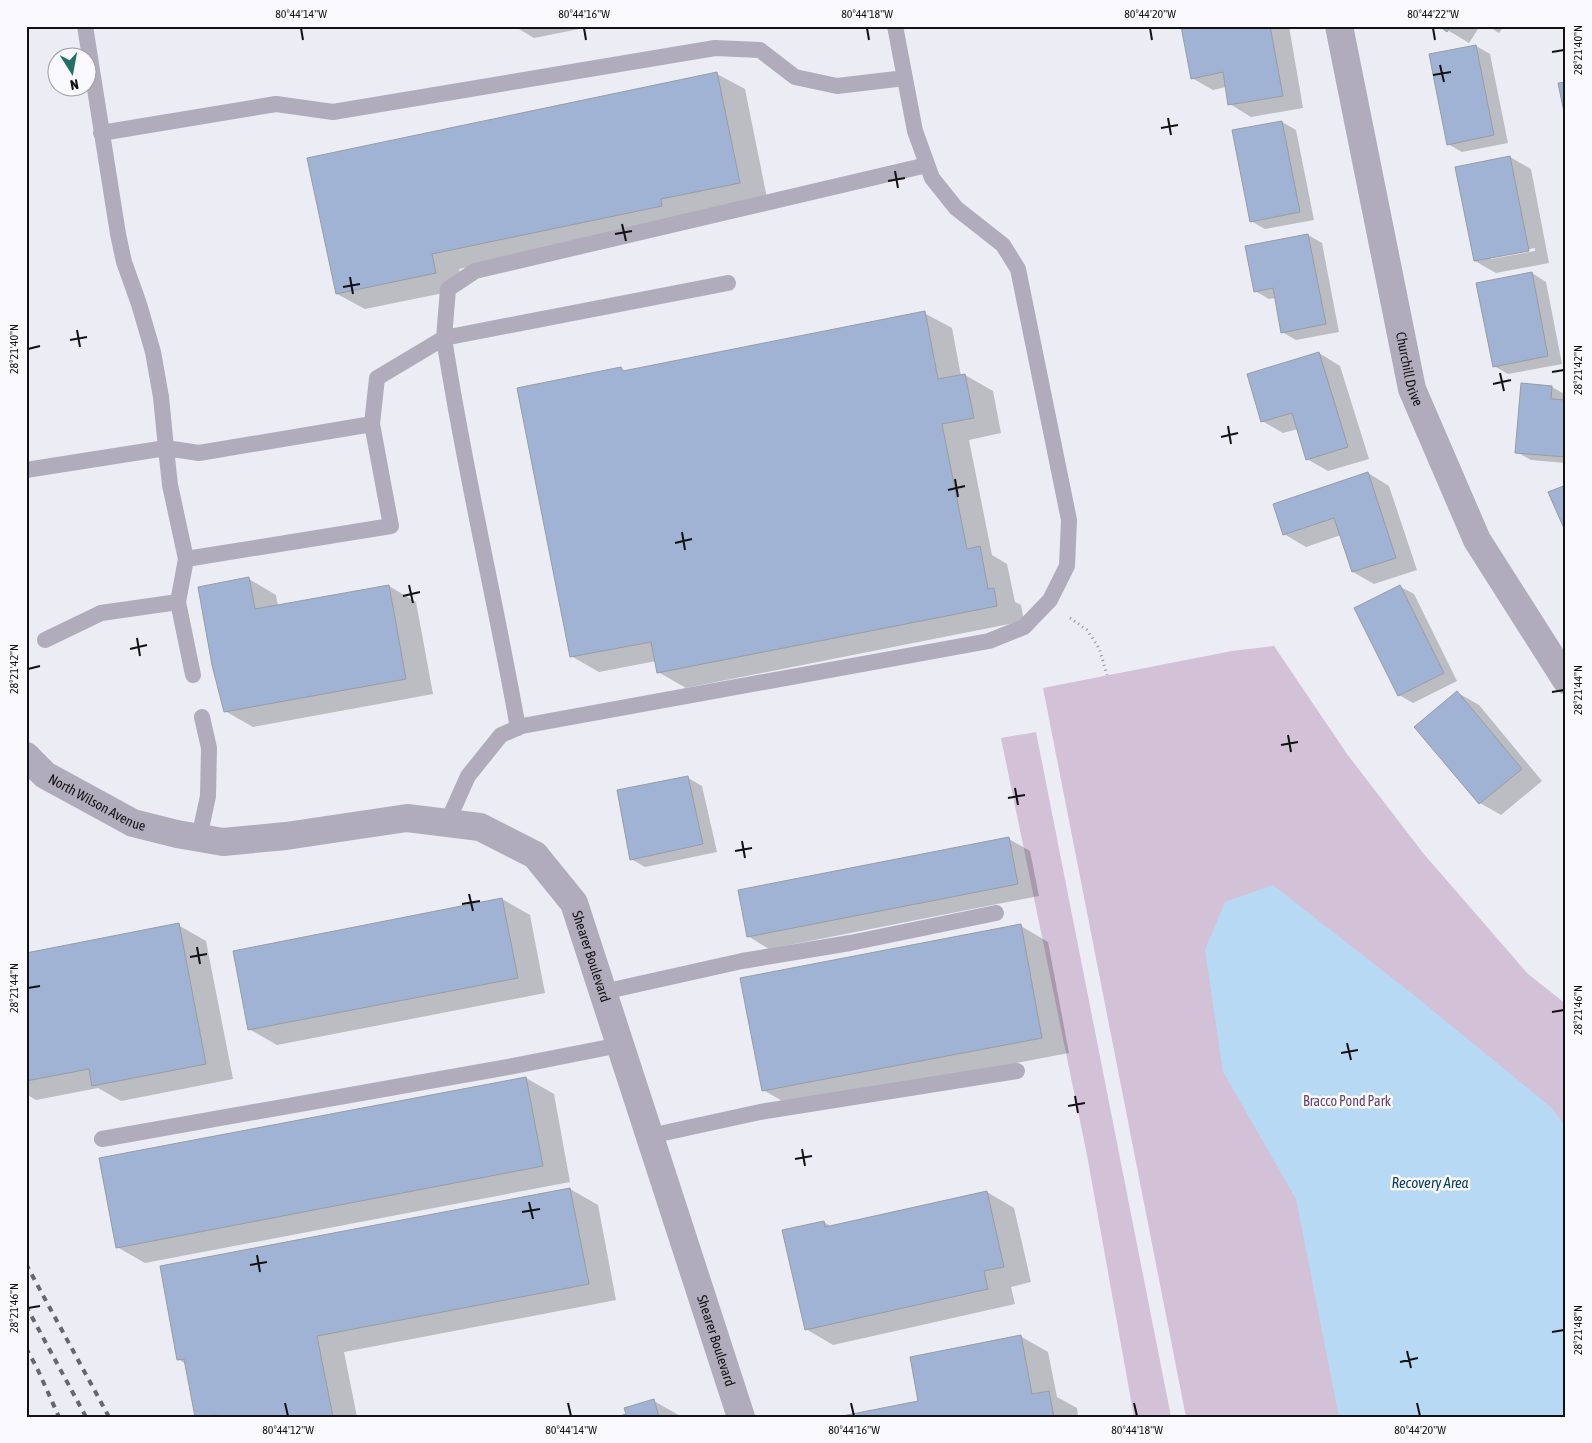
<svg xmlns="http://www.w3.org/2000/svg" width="1592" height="1443" font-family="'Asap Condensed',sans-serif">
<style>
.green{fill:#d2c1d7}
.water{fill:#b8d9f4}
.shadow{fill:#0003;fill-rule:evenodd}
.building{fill:#a0b3d4;stroke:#989ca3}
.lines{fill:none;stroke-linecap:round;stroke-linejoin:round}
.path{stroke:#919298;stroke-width:3;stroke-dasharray:1 4;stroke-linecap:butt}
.service{stroke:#b1acbc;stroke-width:16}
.minor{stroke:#b1acbc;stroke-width:28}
.rail{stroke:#66666b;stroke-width:4;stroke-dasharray:6 6;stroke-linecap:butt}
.ticks{fill:none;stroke:#121215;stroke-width:2}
.labels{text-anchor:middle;stroke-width:5;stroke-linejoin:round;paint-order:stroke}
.street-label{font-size:14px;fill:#121215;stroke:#f9f9fe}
.park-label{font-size:14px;fill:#66436f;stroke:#f9f9fe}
.water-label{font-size:15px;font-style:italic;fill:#063f62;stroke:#f9f9fe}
.neatline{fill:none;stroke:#121215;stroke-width:2}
.ticks-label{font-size:12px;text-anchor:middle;fill:#121215}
</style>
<rect width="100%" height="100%" fill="#ebecf4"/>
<path class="green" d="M 1274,646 L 1347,754 L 1423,853 L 1528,974 L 1566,1004 L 1566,1417 L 1186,1417 L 1043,688 L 1232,651 Z
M 1036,732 L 1171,1417 L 1134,1417 L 1087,1155 L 1001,738 Z"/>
<path class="water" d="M 1273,885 L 1415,996 L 1552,1108 L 1566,1127 L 1566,1417 L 1339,1417 L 1296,1199 L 1223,1072 L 1205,950 L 1225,902 Z"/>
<path class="shadow" d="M 514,26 L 594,26 L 534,38 Z
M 1183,26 L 1289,26 L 1303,108 L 1251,117 L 1230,104 L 1226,87 L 1213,90 L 1192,78 Z
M 1441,26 L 1480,26 L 1469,43 Z
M 1488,26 L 1504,26 L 1499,33 Z
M 1476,46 L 1490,54 L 1508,143 L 1462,152 L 1448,144 L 1431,55 Z
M 717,74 L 745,89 L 767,198 L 689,221 L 459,269 L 463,289 L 365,309 L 337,294 Z
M 1282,122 L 1296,130 L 1314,220 L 1265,229 L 1251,221 Z
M 1510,157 L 1531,169 L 1549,263 L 1496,273 L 1475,261 ZM 1535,248 L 1535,251 L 1491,259 L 1491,257 Z
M 1308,235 L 1322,243 L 1339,332 L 1296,340 L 1282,332 L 1276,298 L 1269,299 L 1255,291 Z
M 1532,273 L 1546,282 L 1562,364 L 1508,374 L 1494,366 Z
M 924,313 L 952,328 L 961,376 L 965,375 L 993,391 L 1001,433 L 969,440 L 992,555 L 1007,564 L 1015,602 L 1021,605 L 1024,621 L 686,688 L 658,672 L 656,661 L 599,672 L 571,656 L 621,369 L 626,372 Z
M 1319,353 L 1340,366 L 1369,459 L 1328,471 L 1307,459 L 1298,429 L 1283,433 L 1262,421 Z
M 1522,384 L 1552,387 L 1566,395 L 1566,463 L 1531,460 L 1517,452 Z
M 1368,473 L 1389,486 L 1417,570 L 1374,584 L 1353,572 L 1341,535 L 1306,547 L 1284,534 Z
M 249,579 L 276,595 L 278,606 L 389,586 L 416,602 L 433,694 L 253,727 L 225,711 Z
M 1399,586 L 1414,594 L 1457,681 L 1413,703 L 1399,695 Z
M 1458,693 L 1479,705 L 1542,781 L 1501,815 L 1480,803 Z
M 688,778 L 702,786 L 717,852 L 645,867 L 631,859 Z
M 1009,839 L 1030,851 L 1039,896 L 769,949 L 748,936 Z
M 502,899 L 530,915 L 545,993 L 277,1045 L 249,1029 Z
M 178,925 L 206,941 L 233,1079 L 121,1101 L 98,1088 L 36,1100 L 26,1094 L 26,954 Z
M 1021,926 L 1048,942 L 1069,1053 L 791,1106 L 763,1090 Z
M 526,1078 L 554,1094 L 570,1182 L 145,1263 L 117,1247 Z
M 570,1189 L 598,1205 L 616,1300 L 344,1352 L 357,1417 L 197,1417 L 186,1364 L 178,1359 Z
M 987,1192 L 1014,1208 L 1031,1282 L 1011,1287 L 1015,1304 L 833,1345 L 806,1329 L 824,1222 L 832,1227 Z
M 1020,1336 L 1048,1352 L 1057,1397 L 1077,1408 L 1078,1417 L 843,1417 L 920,1402 Z
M 654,1401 L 682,1417 L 621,1417 Z"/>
<path class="building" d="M 1181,26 L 1270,26 L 1283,96 L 1228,105 L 1223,72 L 1191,79 Z
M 1439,26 L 1451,26 L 1447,32 Z
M 1476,45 L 1494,135 L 1447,145 L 1429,54 Z
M 717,72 L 740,183 L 661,199 L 662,206 L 432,254 L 436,273 L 336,294 L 307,158 Z
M 1566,82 L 1566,122 L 1558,83 Z
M 1282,121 L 1300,212 L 1250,222 L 1232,130 Z
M 1510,156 L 1529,251 L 1474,261 L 1455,167 Z
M 1308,234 L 1326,324 L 1281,333 L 1273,288 L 1254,292 L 1245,246 Z
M 1532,272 L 1548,356 L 1493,367 L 1476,283 Z
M 925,311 L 938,379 L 965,374 L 974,418 L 942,424 L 967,549 L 980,546 L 988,589 L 994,588 L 997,606 L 657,673 L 651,642 L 570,657 L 517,388 L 621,367 L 623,371 Z
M 1319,352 L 1348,447 L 1306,460 L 1292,413 L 1261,422 L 1247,374 Z
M 1521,383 L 1552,386 L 1551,399 L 1566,400 L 1566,457 L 1515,453 Z
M 1368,472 L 1396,558 L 1352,572 L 1334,518 L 1283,535 L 1273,504 Z
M 1566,485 L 1566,533 L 1548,492 Z
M 249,577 L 255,609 L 389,585 L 406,679 L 224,712 L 212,665 L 198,587 Z
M 1400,585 L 1444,673 L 1398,696 L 1354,608 Z
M 1457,691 L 1522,769 L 1479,804 L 1414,727 Z
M 688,776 L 703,844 L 630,860 L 617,790 Z
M 1009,837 L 1018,884 L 747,937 L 738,890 Z
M 502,898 L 518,978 L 248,1030 L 233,951 Z
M 179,923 L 206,1064 L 92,1086 L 89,1069 L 26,1081 L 26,953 Z
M 1021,924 L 1042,1038 L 762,1091 L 740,978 Z
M 526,1077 L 543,1166 L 116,1248 L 99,1158 Z
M 570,1188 L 589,1284 L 317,1336 L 333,1417 L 217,1417 L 217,1415 L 195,1417 L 184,1359 L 177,1360 L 160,1266 Z
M 987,1191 L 1004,1267 L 984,1271 L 988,1289 L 805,1330 L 782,1230 L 824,1221 L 825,1227 Z
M 1021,1335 L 1032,1394 L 1049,1391 L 1054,1417 L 837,1417 L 918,1401 L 910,1357 Z
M 654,1399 L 659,1417 L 616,1417 L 626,1414 L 624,1408 Z"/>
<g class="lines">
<path class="path" d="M 1070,618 L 1087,630 L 1099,648 L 1107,675"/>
<path class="service" d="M 101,133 L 276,104 L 333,112 L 715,48 L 760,50 L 795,77 L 837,86 L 905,78
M 372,424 L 377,378 L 444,338 L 448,289 L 475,271 L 927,165
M 372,424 L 391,526 L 186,559 L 170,485 L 166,448 L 199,453 Z
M 26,470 L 166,448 L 161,397 L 153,352 L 139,304 L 124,262 L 118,234 L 85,26
M 186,559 L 178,602 L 193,675
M 45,640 L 101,613 L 178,602
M 518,728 C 495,598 464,469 444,338 L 728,283
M 447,823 L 468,776 L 501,735 L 522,726 L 989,641 L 1024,627 L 1050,600 L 1067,566 L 1069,520 L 1018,269 L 1003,245 L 956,208 L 932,178 L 915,131 L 895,26
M 199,838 L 208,796 L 209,748 L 202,717
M 603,992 L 742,961 L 850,943 L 996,913
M 650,1136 L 760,1112 L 1017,1071
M 102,1139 L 508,1067 L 620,1045"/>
<g class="minor">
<path id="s1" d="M 1339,26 L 1412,389 L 1477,540 L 1566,680"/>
<path id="s2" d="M 26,756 L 45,775 L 133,823 L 177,834 L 223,842 L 286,836 L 407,818 L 480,827 L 535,855 L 574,903 L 741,1417"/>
</g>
<path class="rail" d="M 26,1264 L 109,1417
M 26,1306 L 86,1417
M 26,1348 L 37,1368 L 59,1417"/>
</g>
<path class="ticks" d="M 301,28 L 303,40M 584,28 L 586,40M 867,28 L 869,40M 1150,28 L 1152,40M 1433,28 L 1435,40M 1552,52 L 1564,50M 1440,65 L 1444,82M 1433,75 L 1451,72M 1168,118 L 1171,135M 1161,128 L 1178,125M 895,171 L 898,188M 888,181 L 905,178M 622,224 L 626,241M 615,234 L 632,231M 350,277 L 353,294M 343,287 L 360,284M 77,330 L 80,347M 70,340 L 87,337M 28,349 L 40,346M 1552,372 L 1564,370M 1500,373 L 1504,391M 1493,384 L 1511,380M 1228,426 L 1231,444M 1221,437 L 1238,433M 955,479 L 958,497M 948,490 L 965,486M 682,532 L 685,550M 675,543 L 692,539M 409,585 L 413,603M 403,596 L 420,592M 137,638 L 140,656M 130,649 L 147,645M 28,669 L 40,666M 1552,692 L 1564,690M 1288,735 L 1291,752M 1281,745 L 1298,742M 1015,788 L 1018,805M 1008,798 L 1025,795M 742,841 L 745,858M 735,851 L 752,848M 469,894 L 473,911M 462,904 L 480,901M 197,947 L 200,964M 190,957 L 207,954M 28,988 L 40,986M 1552,1012 L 1564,1010M 1347,1043 L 1351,1060M 1341,1053 L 1358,1050M 1075,1096 L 1078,1113M 1068,1106 L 1085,1103M 802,1149 L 805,1166M 795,1159 L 812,1156M 529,1202 L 533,1219M 522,1212 L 540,1209M 257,1255 L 260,1272M 250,1265 L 267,1262M 28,1308 L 40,1306M 1552,1332 L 1564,1330M 1407,1351 L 1411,1368M 1400,1362 L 1418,1358M 285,1403 L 288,1416M 568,1403 L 571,1416M 851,1403 L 854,1416M 1134,1403 L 1137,1416M 1417,1403 L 1420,1416"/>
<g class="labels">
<g class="street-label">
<text dy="5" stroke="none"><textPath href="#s1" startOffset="350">Churchill Drive</textPath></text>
<text dy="5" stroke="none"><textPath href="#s2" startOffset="86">North Wilson Avenue</textPath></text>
<text dy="5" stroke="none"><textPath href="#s2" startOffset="658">Shearer Boulevard</textPath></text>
<text dy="5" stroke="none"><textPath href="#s2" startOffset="1062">Shearer Boulevard</textPath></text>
</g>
<g class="park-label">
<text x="1347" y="1106">Bracco Pond Park</text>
</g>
<g class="water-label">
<text x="1430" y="1188">Recovery Area</text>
</g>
</g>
<rect width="1592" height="1443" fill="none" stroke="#f9f9fe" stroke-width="55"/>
<g transform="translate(72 72) rotate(169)"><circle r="24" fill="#f9f9fe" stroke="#9d9da1"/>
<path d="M0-4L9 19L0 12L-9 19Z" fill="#266f68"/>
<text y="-8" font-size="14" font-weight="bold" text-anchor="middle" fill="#121215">N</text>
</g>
<rect x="28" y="28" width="1536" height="1388" class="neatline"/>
<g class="ticks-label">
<text x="301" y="18">80°44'14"W</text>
<text x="584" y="18">80°44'16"W</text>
<text x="867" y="18">80°44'18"W</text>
<text x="1150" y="18">80°44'20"W</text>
<text x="1433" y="18">80°44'22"W</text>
<text transform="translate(1578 50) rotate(-90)" y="4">28°21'40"N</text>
<text transform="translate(14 349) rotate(-90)" y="4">28°21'40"N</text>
<text transform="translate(1578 370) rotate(-90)" y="4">28°21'42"N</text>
<text transform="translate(14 669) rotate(-90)" y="4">28°21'42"N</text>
<text transform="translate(1578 690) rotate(-90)" y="4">28°21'44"N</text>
<text transform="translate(14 988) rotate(-90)" y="4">28°21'44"N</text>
<text transform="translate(1578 1010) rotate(-90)" y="4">28°21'46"N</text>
<text transform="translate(14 1308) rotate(-90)" y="4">28°21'46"N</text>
<text transform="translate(1578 1330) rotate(-90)" y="4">28°21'48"N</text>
<text x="288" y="1434">80°44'12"W</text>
<text x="571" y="1434">80°44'14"W</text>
<text x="854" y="1434">80°44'16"W</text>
<text x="1137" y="1434">80°44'18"W</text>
<text x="1420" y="1434">80°44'20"W</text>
</g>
</svg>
